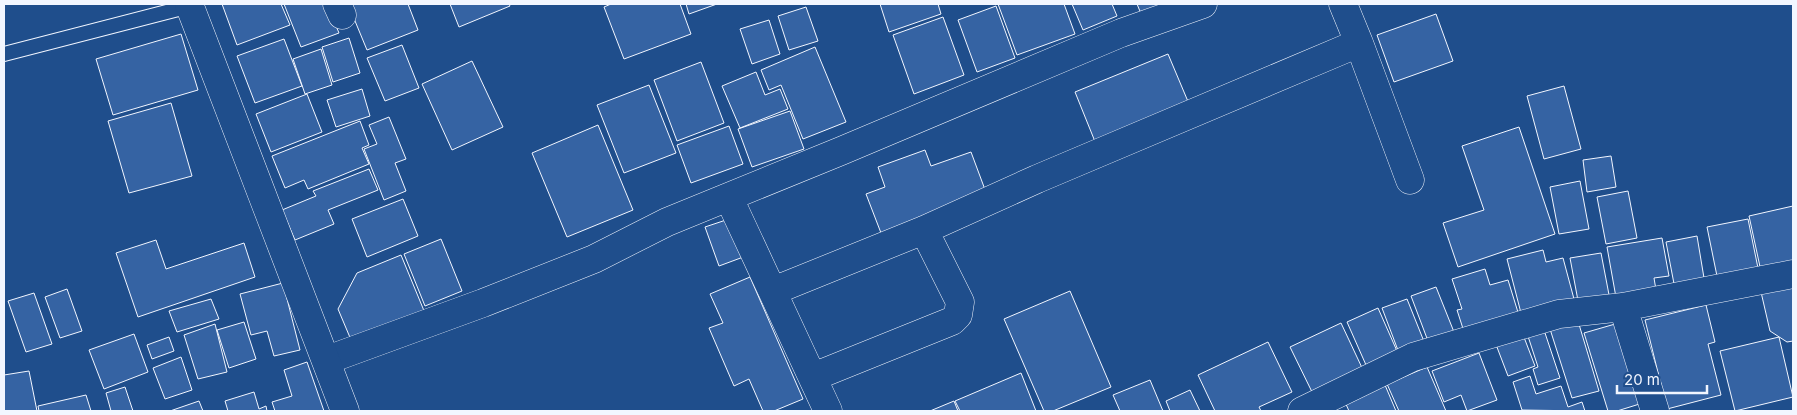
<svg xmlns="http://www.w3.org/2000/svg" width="1797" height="415" font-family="Inter,sans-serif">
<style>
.building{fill:#3563a3;stroke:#f2f6ff}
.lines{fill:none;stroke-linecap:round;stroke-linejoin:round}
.service-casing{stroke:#f2f6ff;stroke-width:16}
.minor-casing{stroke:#f2f6ff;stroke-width:29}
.tertiary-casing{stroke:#f2f6ff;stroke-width:29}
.service{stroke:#1f4e8c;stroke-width:14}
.minor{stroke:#1f4e8c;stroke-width:28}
.tertiary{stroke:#1f4e8c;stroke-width:28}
</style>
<rect width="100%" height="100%" fill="#1f4e8c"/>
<path class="building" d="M 222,4 L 281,4 L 290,25 L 237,45 Z
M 284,4 L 327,4 L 339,33 L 301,47 Z
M 348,4 L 408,4 L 418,30 L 367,50 Z
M 450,4 L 509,4 L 510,6 L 459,27 Z
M 611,4 L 680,4 L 691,34 L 624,59 L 604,7 Z
M 686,4 L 717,4 L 689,14 Z
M 880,4 L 938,4 L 941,14 L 889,32 Z
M 998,4 L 1064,4 L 1075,34 L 1017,55 Z
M 1072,4 L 1112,4 L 1117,16 L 1083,30 Z
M 1137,4 L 1168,4 L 1144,21 Z
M 996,6 L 1015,58 L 977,72 L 958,20 Z
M 806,7 L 818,41 L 789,50 L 778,16 Z
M 1436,14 L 1453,61 L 1394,82 L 1377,35 Z
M 943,17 L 964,75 L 914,94 L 893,35 Z
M 769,20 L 780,54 L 752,64 L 740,29 Z
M 181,34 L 198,90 L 113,115 L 96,59 Z
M 349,38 L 360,73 L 333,82 L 322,47 Z
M 284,39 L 302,86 L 255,103 L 237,56 Z
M 402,45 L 419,88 L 385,101 L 367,58 Z
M 815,47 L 846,122 L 803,139 L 781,85 L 769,90 L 761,70 Z
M 321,49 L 332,85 L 305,94 L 293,59 Z
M 1168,54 L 1192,111 L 1098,149 L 1075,92 Z
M 472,61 L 503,127 L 452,150 L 422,84 Z
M 701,62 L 724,123 L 677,141 L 654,80 Z
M 756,72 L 765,95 L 780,89 L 788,109 L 740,128 L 722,86 Z
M 649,85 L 676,153 L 624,173 L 597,105 Z
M 1564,86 L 1581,149 L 1544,159 L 1527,96 Z
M 362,89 L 370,116 L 336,127 L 327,100 Z
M 307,94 L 322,132 L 271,152 L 256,114 Z
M 171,103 L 192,176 L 129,193 L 108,121 Z
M 790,111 L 804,149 L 752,167 L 738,129 Z
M 389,117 L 406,159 L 395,163 L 406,191 L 384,200 L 364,149 L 377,144 L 369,125 Z
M 360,121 L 369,145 L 362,148 L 369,164 L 308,189 L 304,180 L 285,188 L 272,156 Z
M 598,125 L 633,210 L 567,237 L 532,153 Z
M 729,126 L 743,164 L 691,183 L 677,145 Z
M 1519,127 L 1555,234 L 1458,267 L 1443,223 L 1484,210 L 1462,146 Z
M 925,150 L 931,166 L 971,152 L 987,195 L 881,233 L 866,194 L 885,187 L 878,167 Z
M 1611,156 L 1616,187 L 1587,192 L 1583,160 Z
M 369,169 L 378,190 L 328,210 L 334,224 L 295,240 L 282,210 L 316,196 L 313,191 Z
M 1580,181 L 1589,229 L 1559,234 L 1550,187 Z
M 1628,191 L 1637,238 L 1606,244 L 1597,197 Z
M 403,199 L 418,236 L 367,257 L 352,219 Z
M 1793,206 L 1793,269 L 1762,276 L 1749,216 Z
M 732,218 L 746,256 L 719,266 L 705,227 Z
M 1748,219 L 1759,273 L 1718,281 L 1707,227 Z
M 1697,236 L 1705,284 L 1675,289 L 1666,242 Z
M 1662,238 L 1669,276 L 1654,278 L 1657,296 L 1617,303 L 1607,247 Z
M 441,239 L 462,291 L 425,306 L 404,254 Z
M 156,240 L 166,269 L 244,243 L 255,277 L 138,317 L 116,253 Z
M 1543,250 L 1546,262 L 1563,258 L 1574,299 L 1521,313 L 1507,259 Z
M 1601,253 L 1610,300 L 1579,306 L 1570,258 Z
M 401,255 L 427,318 L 354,347 L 338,309 L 357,273 Z
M 1485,269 L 1490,285 L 1508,280 L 1521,322 L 1466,338 L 1457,310 L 1462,309 L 1452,279 Z
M 750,277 L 803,399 L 774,411 L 763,411 L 749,379 L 734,386 L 709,328 L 723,323 L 710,294 Z
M 283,283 L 300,350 L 274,356 L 267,331 L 251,335 L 240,294 Z
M 1793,285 L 1793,341 L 1787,342 L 1770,331 L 1761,292 Z
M 1436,287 L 1454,332 L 1428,341 L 1411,296 Z
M 67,289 L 82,331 L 60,338 L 45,297 Z
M 1070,291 L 1111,387 L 1053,411 L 1044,411 L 1004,319 Z
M 34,293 L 52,344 L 26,352 L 8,301 Z
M 211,299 L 219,319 L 177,332 L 169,311 Z
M 1407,299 L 1425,344 L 1399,353 L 1382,308 Z
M 1706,305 L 1715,342 L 1708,344 L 1721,395 L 1667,409 L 1645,320 Z
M 1378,308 L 1397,351 L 1366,365 L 1347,322 Z
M 1578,321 L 1599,391 L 1572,398 L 1550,329 Z
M 244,322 L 256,359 L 229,368 L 217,330 Z
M 1622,322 L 1646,402 L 1617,411 L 1608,411 L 1584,333 Z
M 1341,323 L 1364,372 L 1314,396 L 1290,347 Z
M 215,324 L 227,372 L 198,379 L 184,335 Z
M 1542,324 L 1560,378 L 1538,385 L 1533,369 L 1538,367 L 1526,330 Z
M 1522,332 L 1535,366 L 1508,376 L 1495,342 Z
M 134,334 L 148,372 L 104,389 L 89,350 Z
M 169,337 L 174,351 L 152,359 L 147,345 Z
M 1779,337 L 1793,397 L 1735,411 L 1720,351 Z
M 1268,342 L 1292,392 L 1259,407 L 1261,411 L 1215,411 L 1198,375 Z
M 1479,353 L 1497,400 L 1467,411 L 1461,395 L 1444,402 L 1432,371 Z
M 181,357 L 192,390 L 165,399 L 153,368 Z
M 307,362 L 324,411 L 275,411 L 272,402 L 292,396 L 284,370 Z
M 1427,367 L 1446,411 L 1399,411 L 1387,384 Z
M 29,371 L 37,411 L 4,411 L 4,375 Z
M 1021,373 L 1036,411 L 960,411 L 955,401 Z
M 1530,376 L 1536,394 L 1561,386 L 1568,407 L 1582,402 L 1585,411 L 1522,410 L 1513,382 Z
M 1150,380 L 1163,411 L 1120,411 L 1113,395 Z
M 1385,385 L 1396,411 L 1349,411 L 1345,402 Z
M 125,387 L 133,411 L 111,411 L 106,393 Z
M 1190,390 L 1200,411 L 1170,411 L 1166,401 Z
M 254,392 L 259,409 L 266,406 L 267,411 L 228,411 L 225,401 Z
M 86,395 L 91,411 L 39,411 L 38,406 Z
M 199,401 L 203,411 L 170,411 Z
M 954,401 L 958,411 L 930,411 Z"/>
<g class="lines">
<g class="service-casing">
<path id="service" d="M 4,54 L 190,6"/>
</g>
<g class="minor-casing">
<path id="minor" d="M 337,4 L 342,15
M 1359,43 L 1410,180
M 729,198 L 828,411
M 773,291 L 924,230 L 1037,179 L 1359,43 L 1343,4
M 1623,307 L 1655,411
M 327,360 L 483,303 L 594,259 L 667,222 L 841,151 L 1121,33 L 1203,4
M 813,377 L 952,321 L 958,315 L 960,302 L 924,230
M 1302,411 L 1413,357 L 1559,314 L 1623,307 L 1793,274"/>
</g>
<g class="tertiary-casing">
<path id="tertiary" d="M 189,4 L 345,411"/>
</g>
<use href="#service" class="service"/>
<use href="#minor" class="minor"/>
<use href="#tertiary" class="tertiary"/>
</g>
<rect width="1797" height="415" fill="none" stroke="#f2f6ff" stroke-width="10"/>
<path d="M1617 385v8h90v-8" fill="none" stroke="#f2f6ff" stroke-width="2.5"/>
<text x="1624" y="385" font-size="15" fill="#f2f6ff" stroke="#1f4e8c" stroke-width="4" paint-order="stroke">20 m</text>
</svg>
